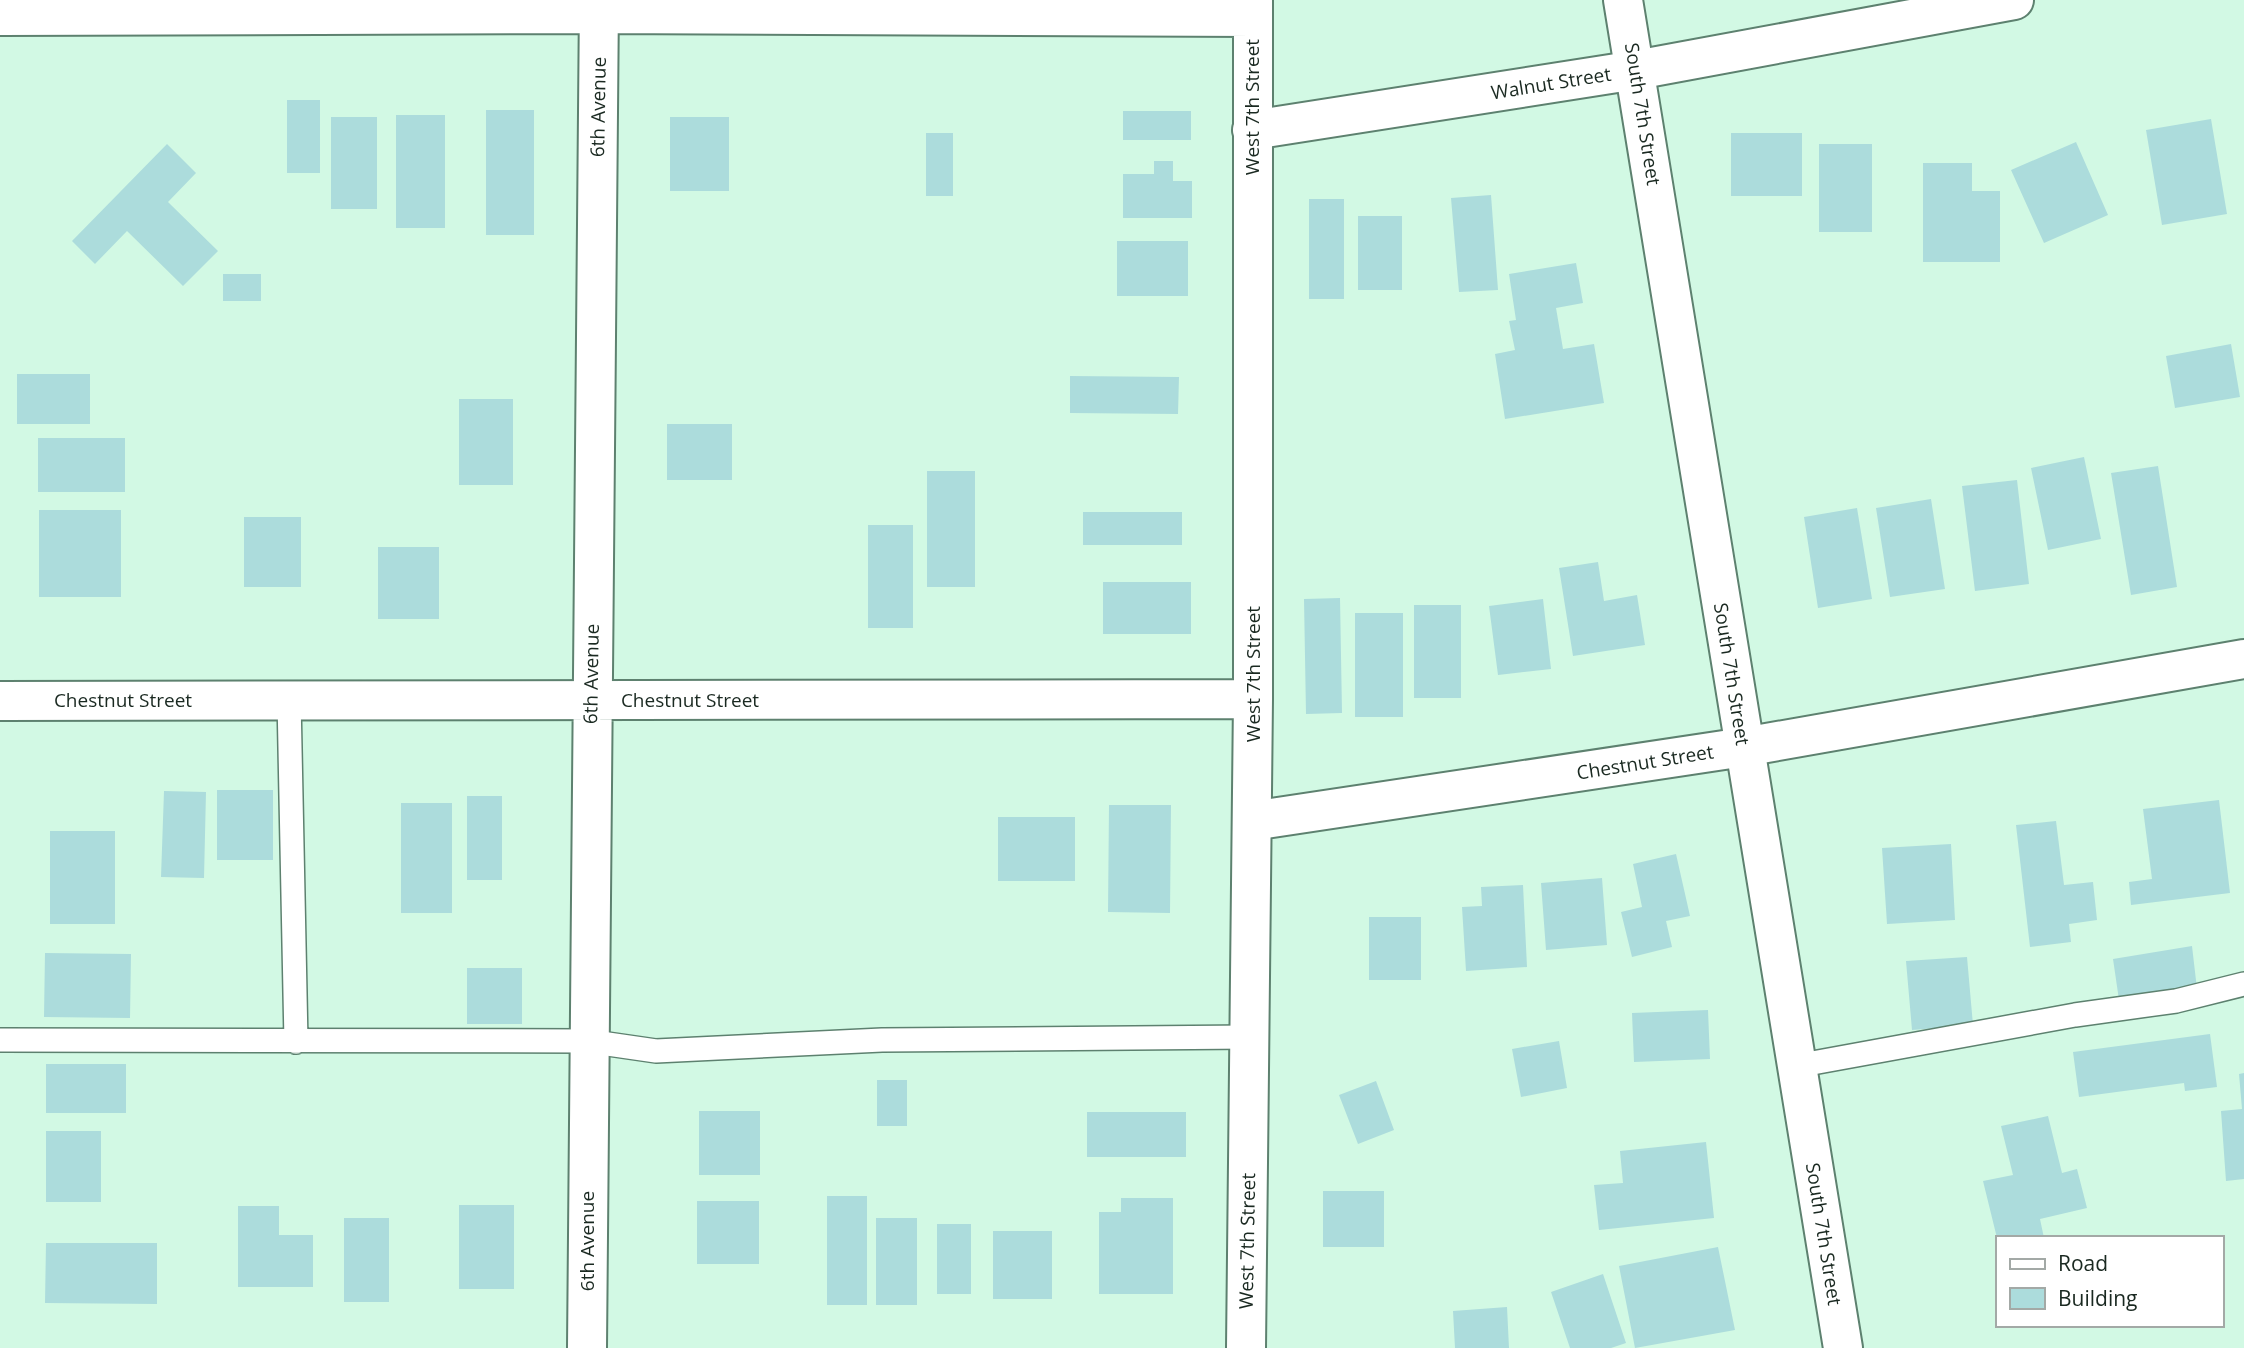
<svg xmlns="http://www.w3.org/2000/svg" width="2244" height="1348" font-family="'Open Sans',sans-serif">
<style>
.building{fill:#acdcdc}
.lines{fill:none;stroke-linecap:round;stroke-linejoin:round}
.service-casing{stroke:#5d816f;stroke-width:26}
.minor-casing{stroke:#5d816f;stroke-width:42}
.tertiary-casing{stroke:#5d816f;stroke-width:42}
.service{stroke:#fff;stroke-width:23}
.minor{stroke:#fff;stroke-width:38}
.tertiary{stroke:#fff;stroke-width:38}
.labels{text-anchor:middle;stroke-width:6;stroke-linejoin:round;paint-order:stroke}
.street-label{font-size:19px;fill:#1a2921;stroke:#fff}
</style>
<rect width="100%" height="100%" fill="#d2f9e4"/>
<path class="building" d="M 287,100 L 320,100 L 320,173 L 287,173 Z
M 486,110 L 534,110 L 534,235 L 486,235 Z
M 1123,111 L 1191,111 L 1191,140 L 1123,140 Z
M 396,115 L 445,115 L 445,228 L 396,228 Z
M 331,117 L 377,117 L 377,209 L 331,209 Z
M 670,117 L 729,117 L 729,191 L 670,191 Z
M 2211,119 L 2227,214 L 2162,225 L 2146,130 Z
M 926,133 L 953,133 L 953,196 L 926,196 Z
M 1731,133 L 1802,133 L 1802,196 L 1731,196 Z
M 2076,142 L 2108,215 L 2044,243 L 2011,170 Z
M 167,144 L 196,173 L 168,202 L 218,251 L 183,286 L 127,231 L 95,264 L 72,241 Z
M 1819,144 L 1872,144 L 1872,232 L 1819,232 Z
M 1154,161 L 1173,161 L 1173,181 L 1192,181 L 1192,218 L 1123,218 L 1123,174 L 1154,174 Z
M 1923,163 L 1972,163 L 1972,191 L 2000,191 L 2000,262 L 1923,262 Z
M 1491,195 L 1498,290 L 1459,292 L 1451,198 Z
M 1309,199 L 1344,199 L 1344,299 L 1309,299 Z
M 1358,216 L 1402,216 L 1402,290 L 1358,290 Z
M 1117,241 L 1188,241 L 1188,296 L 1117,296 Z
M 1576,263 L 1583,303 L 1556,308 L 1563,349 L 1594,344 L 1604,403 L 1505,419 L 1495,354 L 1515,350 L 1509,321 L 1516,320 L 1509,274 Z
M 223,274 L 261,274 L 261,301 L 223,301 Z
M 2231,344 L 2240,397 L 2175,408 L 2166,356 Z
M 17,374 L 90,374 L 90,424 L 17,424 Z
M 1070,376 L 1179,377 L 1178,414 L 1070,413 Z
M 459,399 L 513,399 L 513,485 L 459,485 Z
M 667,424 L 732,424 L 732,480 L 667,480 Z
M 38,438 L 125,438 L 125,492 L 38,492 Z
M 2084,457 L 2101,539 L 2048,550 L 2031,468 Z
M 2158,466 L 2177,587 L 2131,595 L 2111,473 Z
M 927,471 L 975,471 L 975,587 L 927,587 Z
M 2017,480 L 2029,584 L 1975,591 L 1962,486 Z
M 1931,499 L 1945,589 L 1890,597 L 1876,508 Z
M 1857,508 L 1872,599 L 1818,608 L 1804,517 Z
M 39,510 L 121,510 L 121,597 L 39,597 Z
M 1083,512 L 1182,512 L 1182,545 L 1083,545 Z
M 244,517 L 301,517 L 301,587 L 244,587 Z
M 868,525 L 913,525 L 913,628 L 868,628 Z
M 378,547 L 439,547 L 439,619 L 378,619 Z
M 1598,562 L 1604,601 L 1637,595 L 1645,645 L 1573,656 L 1559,568 Z
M 1103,582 L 1191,582 L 1191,634 L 1103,634 Z
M 1340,598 L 1342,713 L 1306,714 L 1304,599 Z
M 1543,599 L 1551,669 L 1498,675 L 1489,606 Z
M 1414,605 L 1461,605 L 1461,698 L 1414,698 Z
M 1355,613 L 1403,613 L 1403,717 L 1355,717 Z
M 217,790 L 273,790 L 273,860 L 217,860 Z
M 164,791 L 206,792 L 204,878 L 161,877 Z
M 467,796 L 502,796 L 502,880 L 467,880 Z
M 2219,800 L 2230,893 L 2131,905 L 2129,882 L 2152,879 L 2143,809 Z
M 401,803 L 452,803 L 452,913 L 401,913 Z
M 1109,805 L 1171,805 L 1170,913 L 1108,912 Z
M 998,817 L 1075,817 L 1075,881 L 998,881 Z
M 2056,821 L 2064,885 L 2093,882 L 2097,920 L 2069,924 L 2071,942 L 2030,947 L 2016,825 Z
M 50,831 L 115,831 L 115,924 L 50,924 Z
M 1951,844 L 1955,920 L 1887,924 L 1882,848 Z
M 1676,854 L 1690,916 L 1666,921 L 1672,947 L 1632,957 L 1621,912 L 1642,907 L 1633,864 Z
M 1602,878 L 1607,945 L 1546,950 L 1541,883 Z
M 1523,885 L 1527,967 L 1466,971 L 1462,907 L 1482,906 L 1481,887 Z
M 1369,917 L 1421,917 L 1421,980 L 1369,980 Z
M 2192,946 L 2197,989 L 2119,1000 L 2113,959 Z
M 45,953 L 131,954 L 130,1018 L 44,1017 Z
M 1967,957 L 1973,1025 L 1912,1030 L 1906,961 Z
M 467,968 L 522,968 L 522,1024 L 467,1024 Z
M 1708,1010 L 1710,1059 L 1634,1062 L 1632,1013 Z
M 2210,1034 L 2217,1087 L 2185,1091 L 2184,1083 L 2079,1097 L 2073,1052 Z
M 1559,1041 L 1567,1088 L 1521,1097 L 1512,1049 Z
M 46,1064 L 126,1064 L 126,1113 L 46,1113 Z
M 2244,1073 L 2244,1179 L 2226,1181 L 2221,1111 L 2242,1109 L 2239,1074 Z
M 877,1080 L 907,1080 L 907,1126 L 877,1126 Z
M 1376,1081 L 1394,1130 L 1358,1144 L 1339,1095 Z
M 699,1111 L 760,1111 L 760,1175 L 699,1175 Z
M 1087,1112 L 1186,1112 L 1186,1157 L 1087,1157 Z
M 2048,1116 L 2062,1173 L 2077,1169 L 2087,1208 L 2040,1219 L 2044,1238 L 1997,1238 L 1983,1181 L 2013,1175 L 2001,1126 Z
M 46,1131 L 101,1131 L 101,1202 L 46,1202 Z
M 1706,1142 L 1714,1218 L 1599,1230 L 1594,1185 L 1623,1183 L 1620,1151 Z
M 1323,1191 L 1384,1191 L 1384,1247 L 1323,1247 Z
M 827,1196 L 867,1196 L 867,1305 L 827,1305 Z
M 1121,1198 L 1173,1198 L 1173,1294 L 1099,1294 L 1099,1212 L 1121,1212 Z
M 697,1201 L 759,1201 L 759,1264 L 697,1264 Z
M 459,1205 L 514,1205 L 514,1289 L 459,1289 Z
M 238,1206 L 279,1206 L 279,1235 L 313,1235 L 313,1287 L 238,1287 Z
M 344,1218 L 389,1218 L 389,1302 L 344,1302 Z
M 876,1218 L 917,1218 L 917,1305 L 876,1305 Z
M 937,1224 L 971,1224 L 971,1294 L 937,1294 Z
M 993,1231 L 1052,1231 L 1052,1299 L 993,1299 Z
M 46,1243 L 157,1243 L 157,1304 L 45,1303 Z
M 1718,1247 L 1735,1330 L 1635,1348 L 1619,1266 Z
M 1603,1274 L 1626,1343 L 1611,1348 L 1570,1348 L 1551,1292 Z
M 1507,1307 L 1509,1348 L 1455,1348 L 1453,1311 Z"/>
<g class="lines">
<g class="service-casing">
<path id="service" d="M 289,699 L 296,1042
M 0,1040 L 587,1041 L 656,1051 L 882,1040 L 1250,1037
M 1796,1066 L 2075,1015 L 2176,1001 L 2244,984"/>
</g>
<g class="minor-casing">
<path id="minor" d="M 0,16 L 599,14 L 1253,17
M 1252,130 L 1636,70 L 2014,0
M 0,701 L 1253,699
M 1252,821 L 1744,747 L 2244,659
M 587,1348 L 599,0
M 1246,1348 L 1253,699 L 1253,0"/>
</g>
<g class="tertiary-casing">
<path id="tertiary" d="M 1623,0 L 1843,1348"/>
</g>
<use href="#service" class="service"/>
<use href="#minor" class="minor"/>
<use href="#tertiary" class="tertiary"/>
</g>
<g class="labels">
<g class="street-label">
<text transform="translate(1551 83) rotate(-9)" y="7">Walnut Street</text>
<text transform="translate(598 107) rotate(-89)" y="7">6th Avenue</text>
<text transform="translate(1252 107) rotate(-90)" y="7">West 7th Street</text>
<text transform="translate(1643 114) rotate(81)" y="7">South 7th Street</text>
<text transform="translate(591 674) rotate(-89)" y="7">6th Avenue</text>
<text transform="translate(1253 674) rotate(-90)" y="7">West 7th Street</text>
<text transform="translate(1732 674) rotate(81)" y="7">South 7th Street</text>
<text x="123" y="707">Chestnut Street</text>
<text x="690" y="707">Chestnut Street</text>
<text transform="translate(1645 762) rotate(-9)" y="7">Chestnut Street</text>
<text transform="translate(1824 1234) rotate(81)" y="7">South 7th Street</text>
<text transform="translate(587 1241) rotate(-90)" y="7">6th Avenue</text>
<text transform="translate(1247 1241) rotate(-89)" y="7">West 7th Street</text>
</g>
</g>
<rect x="1996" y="1236" width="228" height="91" fill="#ffffff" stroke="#a3a9a6" stroke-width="2"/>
<rect x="2010" y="1259" width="35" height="10" fill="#ffffff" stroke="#a3a9a6" stroke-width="2"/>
<text x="2058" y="1271" font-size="21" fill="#1a2921">Road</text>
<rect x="2010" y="1288" width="35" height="21" fill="#acdcdc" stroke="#a3a9a6" stroke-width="2"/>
<text x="2058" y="1306" font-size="21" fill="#1a2921">Building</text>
</svg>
